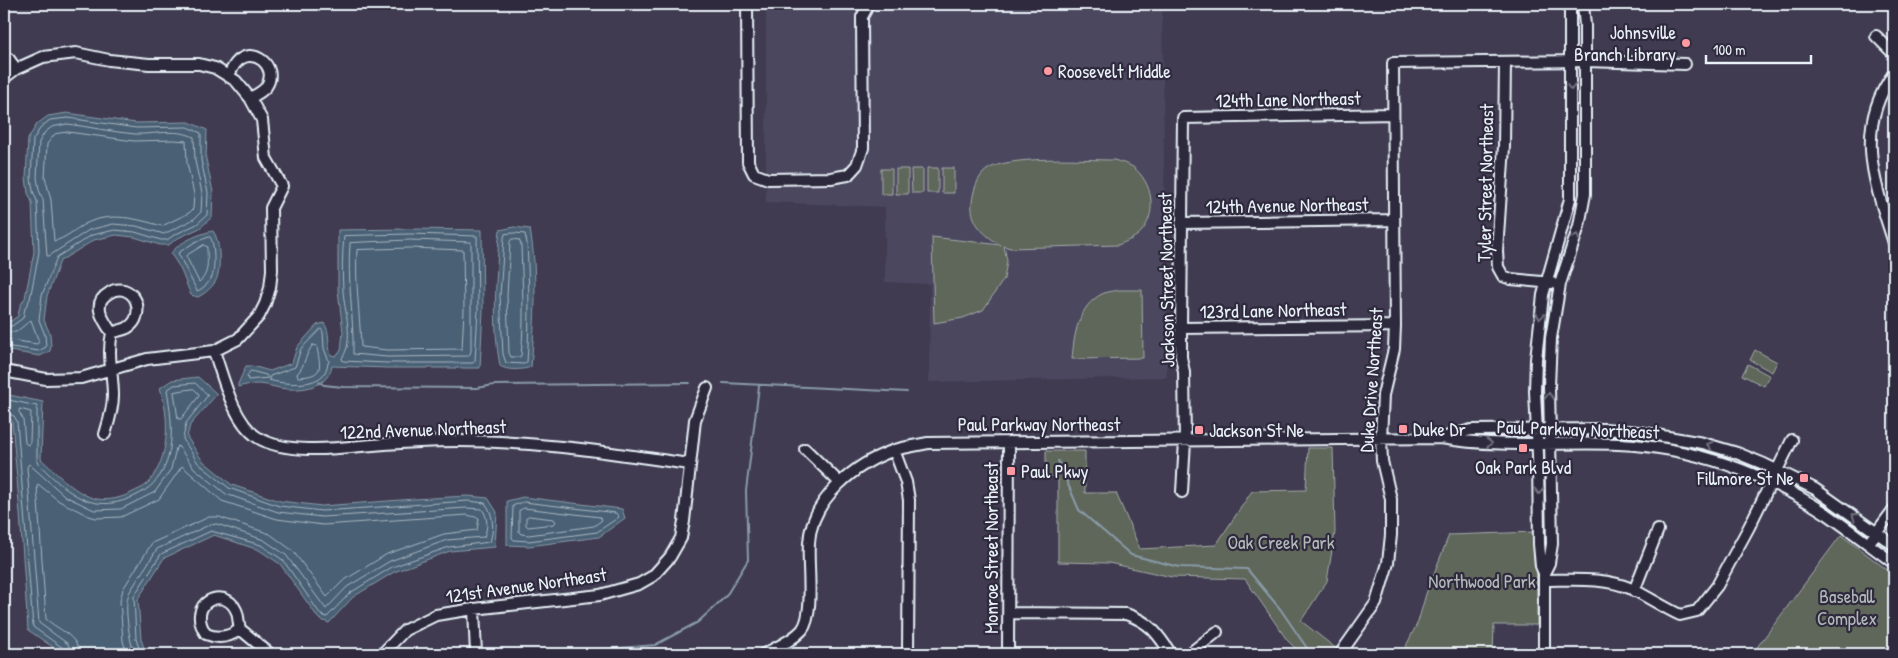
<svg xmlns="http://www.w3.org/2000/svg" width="1898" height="658" font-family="'Patrick Hand',sans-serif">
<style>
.built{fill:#4b475f}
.green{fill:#5f665a;stroke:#a4aca9}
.water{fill:#4a6174;stroke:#899ba9}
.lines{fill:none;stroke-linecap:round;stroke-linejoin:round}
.shore{stroke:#a9b7c3;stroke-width:1}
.stream{stroke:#899ba9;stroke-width:2}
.minor-casing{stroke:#e8f1f8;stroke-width:14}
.minor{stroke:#2f2a3d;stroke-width:10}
.oneway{stroke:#70707e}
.poi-dot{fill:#ff9aa2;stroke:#2f2a3d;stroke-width:2}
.labels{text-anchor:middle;stroke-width:4.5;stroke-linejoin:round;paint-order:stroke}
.poi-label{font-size:19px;fill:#e8f1f8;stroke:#2f2a3d;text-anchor:start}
.street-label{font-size:19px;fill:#e8f1f8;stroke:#2f2a3d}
.park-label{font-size:19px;fill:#b1b9b9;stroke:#2f2a3d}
</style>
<rect width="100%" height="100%" fill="#403b51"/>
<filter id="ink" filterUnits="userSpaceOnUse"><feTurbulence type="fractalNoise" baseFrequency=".02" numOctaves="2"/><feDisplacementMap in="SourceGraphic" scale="10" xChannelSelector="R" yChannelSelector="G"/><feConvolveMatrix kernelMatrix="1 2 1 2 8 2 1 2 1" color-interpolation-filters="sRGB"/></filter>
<g filter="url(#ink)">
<path class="built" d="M 766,4 L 1162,4 L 1167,377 L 929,382 L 930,284 L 885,282 L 885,207 L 766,202 Z"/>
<path class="green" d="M 1114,160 C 1120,162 1128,164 1133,167 C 1152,182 1158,211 1142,231 C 1136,238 1127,241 1118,245 L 1010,248 L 1004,246 L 1007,261 L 1004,279 L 983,310 L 963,318 L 934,323 L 932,237 L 1001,245 C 985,236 970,223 972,203 C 973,192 977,176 988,169 C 1012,155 1084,160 1114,160 Z
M 927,168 L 938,168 L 938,193 L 927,193 Z
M 942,168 L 954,168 L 954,193 L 942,193 Z
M 881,169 L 892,169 L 892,194 L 881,194 Z
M 896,169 L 908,169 L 908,194 L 896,194 Z
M 911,169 L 923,169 L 923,193 L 912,193 Z
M 1121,290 L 1142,290 L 1143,358 L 1072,359 C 1074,335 1078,306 1102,294 C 1107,291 1115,291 1121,290 Z
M 1755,350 L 1777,362 L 1772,372 L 1750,360 Z
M 1748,364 L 1770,376 L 1764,386 L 1742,375 Z
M 1308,448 L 1333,448 L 1335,532 L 1327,581 L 1301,621 L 1338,650 L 1334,654 L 1301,654 L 1287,640 L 1245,579 L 1172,577 L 1109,563 L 1058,562 L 1058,477 L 1046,476 L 1046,451 L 1085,451 L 1085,493 L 1116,493 L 1140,549 L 1216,545 L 1252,491 L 1306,490 Z
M 1536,532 L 1537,625 L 1494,625 L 1493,654 L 1402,654 L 1418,622 L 1426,594 L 1449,535 Z
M 1841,535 L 1894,575 L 1894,654 L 1752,654 Z"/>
<path class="water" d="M 67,113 L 136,123 L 189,122 L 207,130 L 206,159 L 213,192 L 212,217 L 200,228 L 176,239 L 169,245 L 160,245 L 134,237 L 116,235 L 94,240 L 60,261 L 47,296 L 44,320 L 50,334 L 51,346 L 50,351 L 40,356 L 4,350 L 4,321 L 11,321 L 18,316 L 20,306 L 25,298 L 34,252 L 32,202 L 28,193 L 26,178 L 28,139 L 37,124 L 48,116 Z
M 514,227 L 530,229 C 538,273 535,323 531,367 C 523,370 507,371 500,366 C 492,324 496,280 499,238 L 500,230 Z
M 410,229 L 482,230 L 483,310 L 480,368 L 387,368 L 332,366 C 328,386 307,390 288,389 C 278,389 268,384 258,384 C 251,384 244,385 238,387 L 238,384 L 246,366 L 252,366 L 270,371 L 292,363 L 297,347 L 317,325 L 324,323 C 331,333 327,344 331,355 L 335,356 L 341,351 L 343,332 L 338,290 L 338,230 Z
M 213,231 C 220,239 221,267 217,278 C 214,286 206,293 198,297 L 191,295 L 180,268 L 171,254 C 176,243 201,233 213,231 Z
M 198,377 L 217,394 L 190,425 L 187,437 L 202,460 L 232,485 L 280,501 L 322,506 L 414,499 L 468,496 L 488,498 L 497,512 L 495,547 L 450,551 L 394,572 L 353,597 L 329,623 L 319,619 L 280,564 L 259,550 L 214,535 L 164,558 L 138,599 L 141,639 L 146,654 L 63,654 L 28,630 L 20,514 L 12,421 L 4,416 L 4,394 L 43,402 L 41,459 C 55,472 78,496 97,499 C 109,501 121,498 131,493 C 136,490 144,488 148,483 C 170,458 170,418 160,388 L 172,380 Z
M 523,497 L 622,509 L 625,518 L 599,537 L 529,546 L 507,545 L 507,501 Z"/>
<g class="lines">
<path class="shore" d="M 68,124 C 90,127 112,132 135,134 C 154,135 175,128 194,137 L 195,161 L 202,193 L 201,212 L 194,219 L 164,234 L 136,226 L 113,224 L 89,230 L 49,256 L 47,256 L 43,200 L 39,190 L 37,177 L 39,142 L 45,132 L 52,127 Z
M 68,132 L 134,141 L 174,140 L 186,141 L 187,163 L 194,194 L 193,209 L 189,213 L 162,226 C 137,219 110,211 85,224 C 75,229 65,239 54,241 L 51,200 L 45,177 L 47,144 L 55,134 Z
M 515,233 L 525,234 L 527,243 C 529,283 530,322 527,362 L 524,364 L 506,363 L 503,354 L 500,296 L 504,238 L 505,234 Z
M 410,234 L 477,236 L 478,310 L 475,361 L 473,363 L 387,363 L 343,361 L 342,358 C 355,341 344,310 343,290 C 342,273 342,254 344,236 Z
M 210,237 C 215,242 215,270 212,277 C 208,284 203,289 197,291 L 178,253 L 195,242 Z
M 512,239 L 519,240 L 521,244 C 522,281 525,318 521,356 L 519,357 L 511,357 L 509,353 L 507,296 L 510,242 Z
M 410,240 L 471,242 L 471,351 L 469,356 L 387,357 L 353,354 C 354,317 347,280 350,243 Z
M 204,245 L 207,247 C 207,259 210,274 199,282 L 186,256 Z
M 410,248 L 463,250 L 464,310 L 462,349 L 387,350 L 361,347 C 360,315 355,282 357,250 Z
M 4,326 L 12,326 L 23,318 L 25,308 L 30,299 L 39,252 L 37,201 L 33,191 L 31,177 L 33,140 L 41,127 L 50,120 L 68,118 L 136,128 L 187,127 L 201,133 L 201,160 L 208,193 L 207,215 L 197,224 L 174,235 L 167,240 L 161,240 L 135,232 L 115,230 L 92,235 L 57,257 L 42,295 L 39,320 L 45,335 L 46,347 L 39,351 L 4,346
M 321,329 L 323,332 L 324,349 L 329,361 C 327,365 327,369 325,372 C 317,388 282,384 269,380 L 270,376 L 295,367 L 301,349 Z
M 4,332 L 16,332 L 31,320 L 39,342 L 37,344 L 4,339
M 313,345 L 317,346 C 319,365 327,376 298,377 L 297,374 C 305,366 305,354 313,345 Z
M 251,371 L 266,375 L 268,378 L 248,380 L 247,376 Z
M 194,389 L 199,394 L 199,396 L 181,419 L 178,419 L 174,392 Z
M 4,399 L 37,406 L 37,462 C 67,493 93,517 137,495 C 149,489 159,480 165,466 C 175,443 171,413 167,390 L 174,385 L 195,383 L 208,395 L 186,423 L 183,439 L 198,463 L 229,488 L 279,506 L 322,511 L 468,501 L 485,503 C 494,514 494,529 490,542 L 449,547 L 392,567 L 350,593 L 327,617 L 321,615 L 283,560 L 261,545 L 211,531 L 161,554 L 134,596 L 136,639 L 141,654
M 20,409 L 31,412 L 30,442 L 28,445 L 25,443 L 23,419 L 19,412 Z
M 4,412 L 14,416 L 17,421 L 33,627 L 63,648 L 65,654
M 524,502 L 616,513 L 619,517 L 597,532 L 529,541 L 514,540 L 512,538 L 513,506 Z
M 524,508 L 600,517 L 602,520 L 594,526 L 529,535 L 521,534 L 519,532 L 519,511 Z
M 529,516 L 554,519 L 556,522 L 554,524 L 528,527 L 526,525 L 526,518 Z
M 72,654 L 68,644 L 39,623 L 27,467 L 29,464 L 65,496 L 94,510 L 121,509 L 155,492 L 171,469 L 176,448 L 178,446 L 194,468 L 226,494 L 278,512 L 322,517 L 467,508 L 482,509 C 488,517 488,528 484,537 L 447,540 L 390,561 L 347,587 L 326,609 L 286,555 L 264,540 L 217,524 L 209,525 L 157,549 L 129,593 C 123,607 130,640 134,654
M 79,654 C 78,635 58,630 46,619 L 37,486 L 38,484 L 59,501 L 89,516 L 96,518 L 121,517 L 159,499 L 182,466 L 222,501 L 277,519 L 323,525 L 467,515 L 479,518 L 477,530 L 444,534 L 387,554 L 343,581 L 327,597 L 293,551 L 270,534 L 219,517 L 209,517 L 152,543 L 123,589 L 120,601 L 123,641 L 127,654"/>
<path class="stream" d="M 319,382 L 324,385 L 343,387 L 477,388 L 494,385 L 690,383
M 723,383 L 907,392
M 1058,461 L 1079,510 L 1131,555 L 1179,567 L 1247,569 L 1281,610 L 1311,654
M 574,652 L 655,645 L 698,622 L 726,596 L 748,560 L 746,491 L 759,386"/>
<g class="minor-casing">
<path id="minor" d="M 747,4 L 748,162 L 754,174 L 768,179 L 831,178 L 848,175 L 857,165 L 863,148 L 862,17 L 869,4
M 1876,36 L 1894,54
M 4,56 L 9,59 L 16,69
M 1505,63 L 1504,146 L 1497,251 L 1498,267 L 1503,276 L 1511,279 L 1552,283
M 1894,73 C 1853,129 1875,184 1894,243
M 228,76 C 231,72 233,66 236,63 C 252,44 280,67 266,87 C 262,92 256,95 250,98
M 4,78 L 16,69 L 43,57 L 76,53 L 109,60 L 149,64 L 199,64 L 215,68 L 236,81 L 250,98 L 262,120 L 266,158 L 282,186 L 271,208 L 272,270 L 270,288 L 265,304 L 259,316 L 238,339 L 214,351 L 147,359 L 81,378 L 46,379 L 4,371
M 1181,223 L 1393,220
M 1181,328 L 1395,326
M 214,351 C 223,377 233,421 257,437 C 283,454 333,449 361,446 C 394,443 427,441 460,441 C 536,441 613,453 689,464
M 105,434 C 109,421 113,409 113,396 C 113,374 107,354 112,333 C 116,331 123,330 127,328 C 142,320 141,296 124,290 C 119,289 113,290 109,293 C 91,303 103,320 112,333
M 1445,437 L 1471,430 L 1605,429 L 1639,432 L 1703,443 L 1737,453 L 1764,464 L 1815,489 L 1894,545
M 805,449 L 840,483
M 894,450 L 906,482 L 909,500 L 908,654
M 1182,492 L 1185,441 L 1184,372 L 1181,357 L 1181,328 L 1183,118 L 1393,114
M 1868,544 L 1894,509
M 1544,573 L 1541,566 L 1539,544 L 1538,455 L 1535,391 L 1536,359 L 1543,295 L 1570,199 L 1570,4
M 1544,580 C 1573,580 1605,577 1632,589 C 1648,597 1663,607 1680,615 L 1697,611 L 1717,586 L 1749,527 L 1792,440
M 1634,591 L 1658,530
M 474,609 L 476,654
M 1009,613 L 1126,614 C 1150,622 1158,634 1171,654
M 240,629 C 230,637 218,639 206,634 C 185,603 224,585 236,610 C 239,616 238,623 240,629 L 270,654
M 382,654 L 405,630 L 436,615 L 474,609 L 600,595 L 639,584 L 653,576 L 670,557 L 681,538 L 684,521 L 695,420 L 707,388
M 764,654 C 777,647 792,641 802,630 C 815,614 807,564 809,543 C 811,499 856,463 895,450 C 906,447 917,445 928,443 L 1441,438 C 1499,448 1560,442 1618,444 C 1693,447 1765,473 1827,514 C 1850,530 1872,547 1894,563
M 1008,654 L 1009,442
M 1189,654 L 1217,632
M 1340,654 L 1376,603 L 1388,563 L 1391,535 L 1391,499 L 1382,461 L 1381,439 L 1383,395 L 1394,349 L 1395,326 L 1393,63 L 1585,61 L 1685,64
M 1544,654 L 1544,573 L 1549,563 L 1552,544 L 1549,386 L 1551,338 L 1560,284 L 1579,226 L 1585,194 L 1585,26 L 1583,4"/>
</g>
<use href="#minor" class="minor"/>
</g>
<defs><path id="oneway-chevron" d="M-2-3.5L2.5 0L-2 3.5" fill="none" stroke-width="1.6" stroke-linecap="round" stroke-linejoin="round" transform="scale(1.25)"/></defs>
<g class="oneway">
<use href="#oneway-chevron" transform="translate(1571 87) rotate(90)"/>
<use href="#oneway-chevron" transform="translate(1576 237) rotate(-71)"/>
<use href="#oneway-chevron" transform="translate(1540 316) rotate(98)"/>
<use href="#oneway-chevron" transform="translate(1549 396) rotate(-91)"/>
<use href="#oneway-chevron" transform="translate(1489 443) rotate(-1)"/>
<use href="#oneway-chevron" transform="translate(1710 445) rotate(-164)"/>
<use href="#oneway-chevron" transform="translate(1539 491) rotate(90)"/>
<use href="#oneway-chevron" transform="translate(1855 516) rotate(-144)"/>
</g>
</g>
<g class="poi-dot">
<circle cx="1686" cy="43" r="5"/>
<circle cx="1048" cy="71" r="5"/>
<rect x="1398" y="424" width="10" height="10" rx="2.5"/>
<rect x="1194" y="425" width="10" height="10" rx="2.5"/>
<rect x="1518" y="443" width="10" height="10" rx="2.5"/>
<rect x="1006" y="466" width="10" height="10" rx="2.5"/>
<rect x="1799" y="473" width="10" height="10" rx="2.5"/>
</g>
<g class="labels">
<g class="poi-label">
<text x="1676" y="39" text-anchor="end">Johnsville<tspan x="1676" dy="22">Branch Library</tspan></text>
<text x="1058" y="78">Roosevelt Middle</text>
<text x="1413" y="436">Duke Dr</text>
<text x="1209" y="437">Jackson St Ne</text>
<text x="1523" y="474" text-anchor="middle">Oak Park Blvd</text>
<text x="1021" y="478">Paul Pkwy</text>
<text x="1794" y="485" text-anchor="end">Fillmore St Ne</text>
</g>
<g class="street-label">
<text transform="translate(1288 99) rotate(-1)" y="7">124th Lane Northeast</text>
<text transform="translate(1485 183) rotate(-89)" y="7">Tyler Street Northeast</text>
<text transform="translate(1287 205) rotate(-1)" y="7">124th Avenue Northeast</text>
<text transform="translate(1166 280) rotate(-91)" y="7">Jackson Street Northeast</text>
<text transform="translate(1273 310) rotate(-1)" y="7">123rd Lane Northeast</text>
<text transform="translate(1371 380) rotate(-86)" y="7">Duke Drive Northeast</text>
<text x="1039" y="431">Paul Parkway Northeast</text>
<text transform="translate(423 429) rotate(-2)" y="7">122nd Avenue Northeast</text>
<text transform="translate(1578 429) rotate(2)" y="7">Paul Parkway Northeast</text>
<text transform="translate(991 548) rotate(-90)" y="7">Monroe Street Northeast</text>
<text transform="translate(526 585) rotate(-8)" y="7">121st Avenue Northeast</text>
</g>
<g class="park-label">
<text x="1281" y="549">Oak Creek Park</text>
<text x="1482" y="588">Northwood Park</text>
<text x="1847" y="603">Baseball<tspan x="1847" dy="22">Complex</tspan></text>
</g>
</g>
<rect width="1898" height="658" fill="none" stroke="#2f2a3d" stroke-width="20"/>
<rect x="10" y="10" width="1878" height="638" fill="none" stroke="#e8f1f8" stroke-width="2" filter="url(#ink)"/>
<path d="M1706 55v8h105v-8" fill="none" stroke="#e8f1f8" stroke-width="2.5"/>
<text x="1713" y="55" font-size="15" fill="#e8f1f8" stroke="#2f2a3d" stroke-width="4" paint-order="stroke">100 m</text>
</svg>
